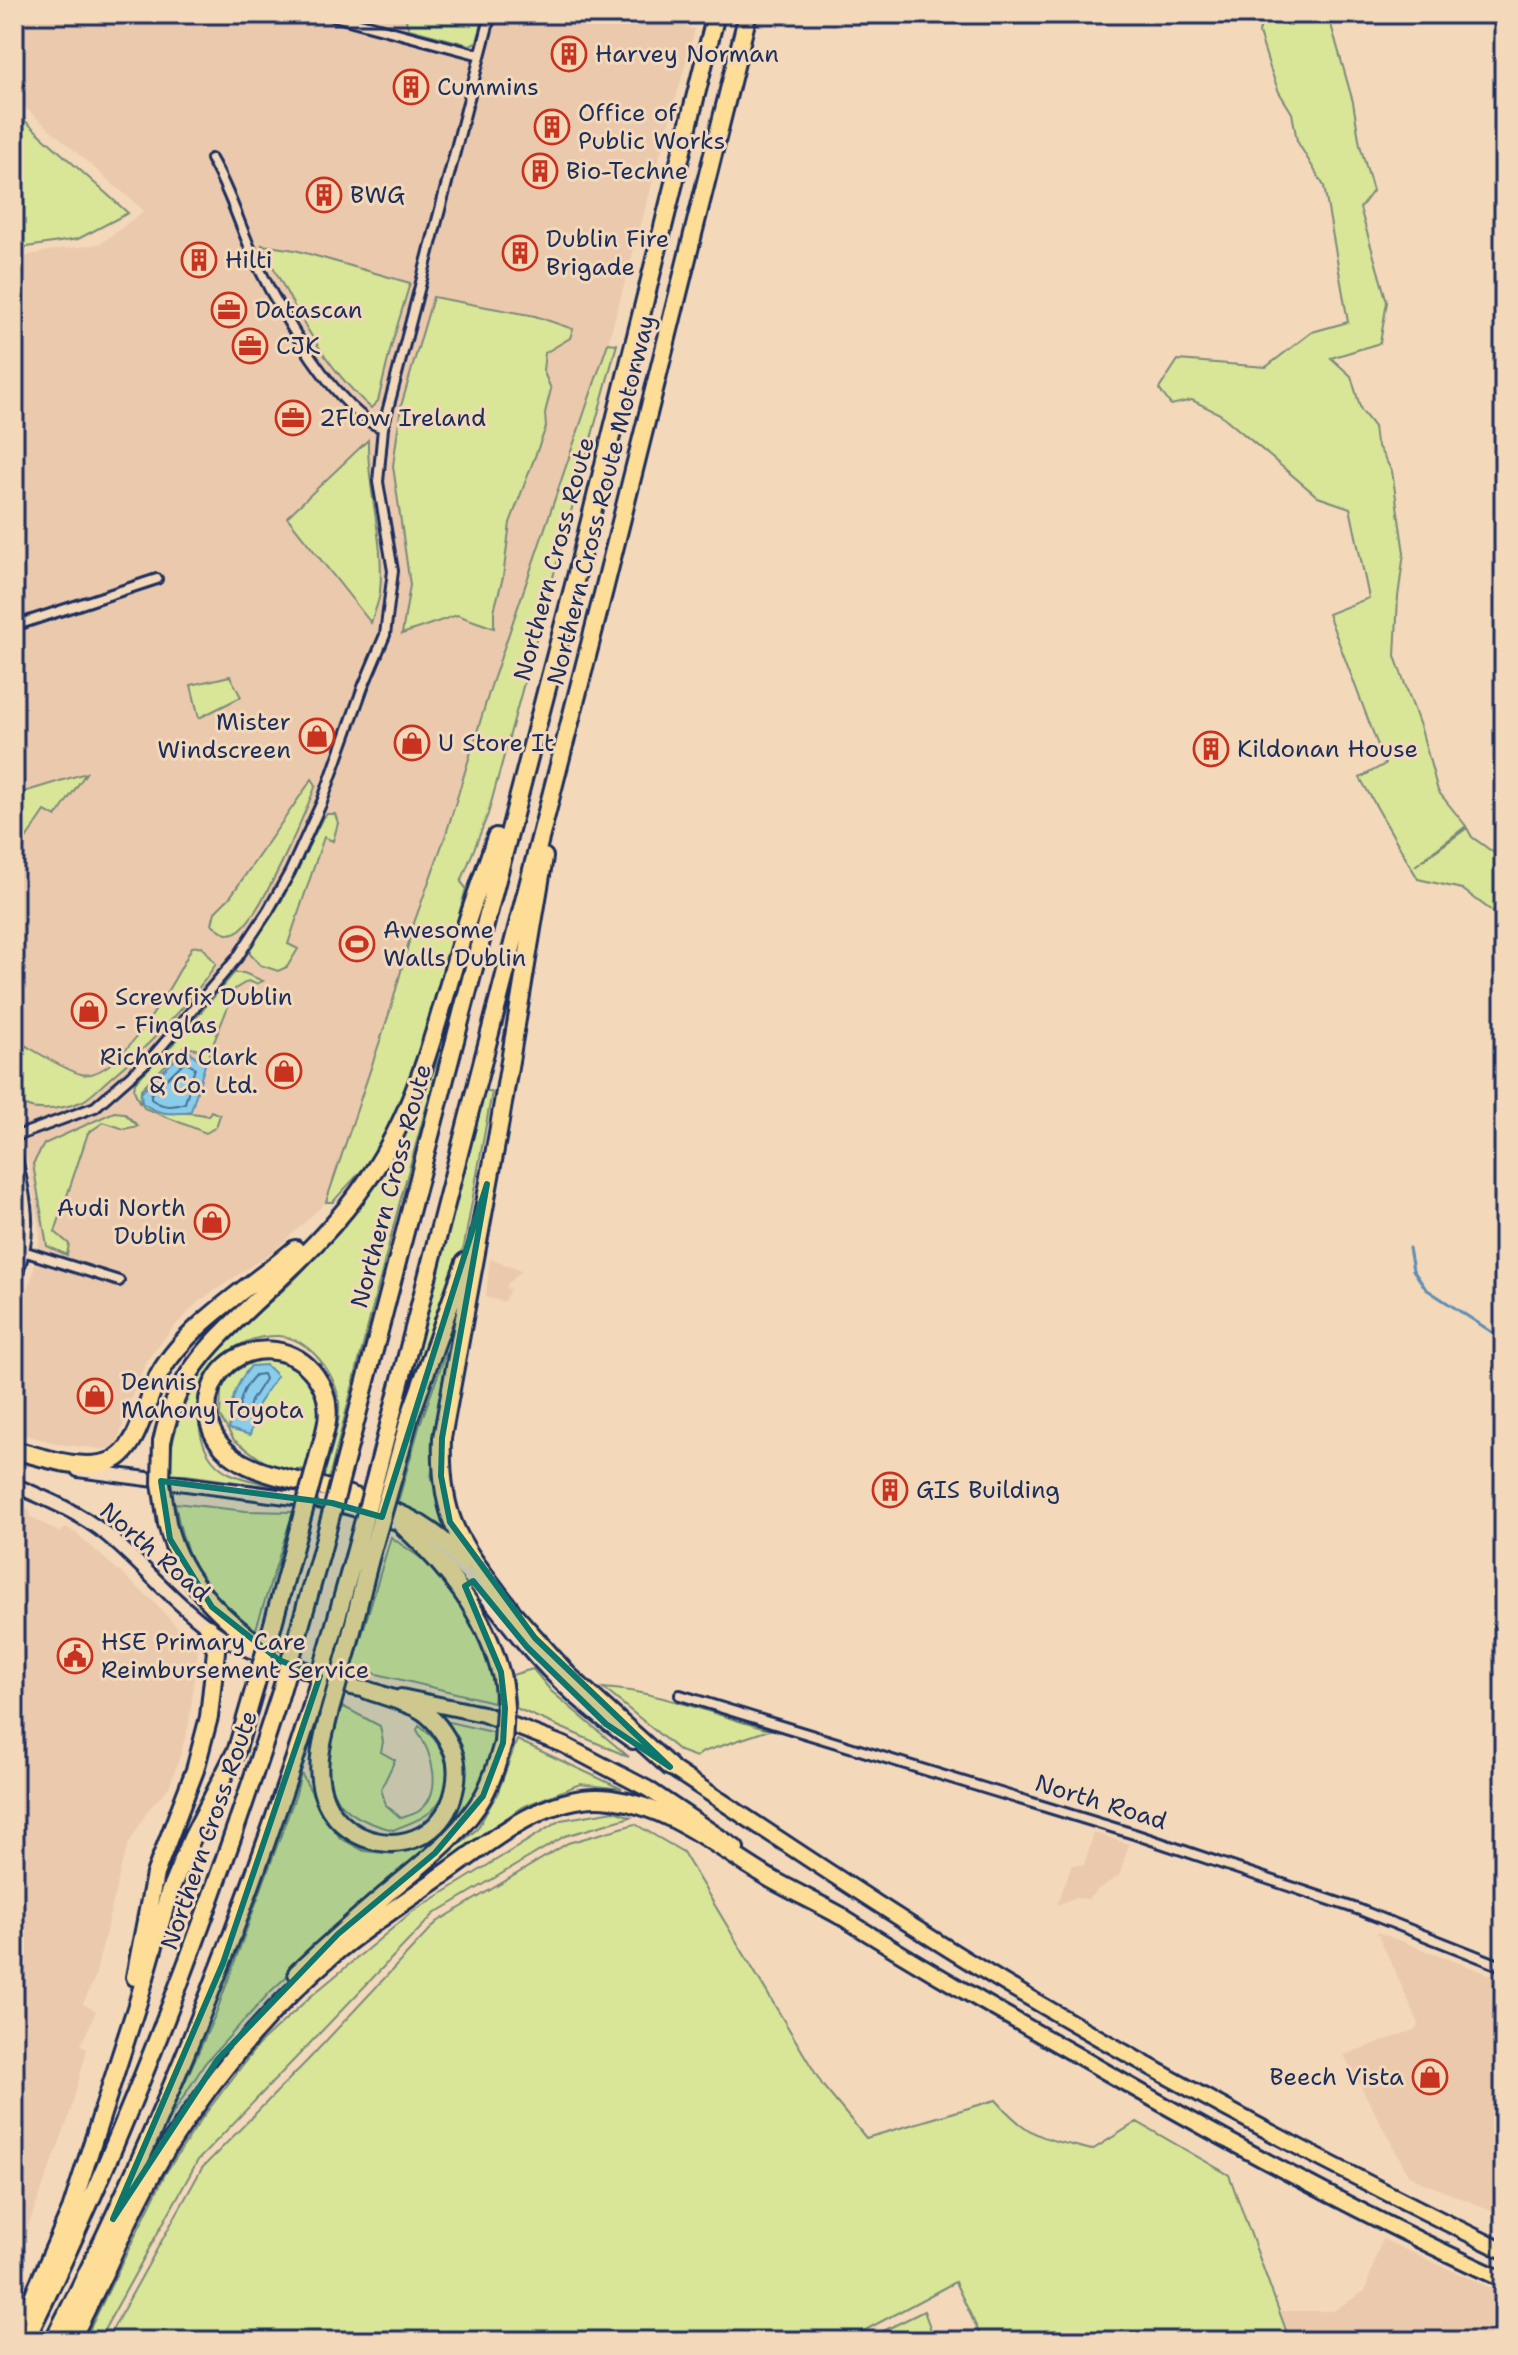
<svg xmlns="http://www.w3.org/2000/svg" width="1518" height="2355" font-family="'Shantell Sans',sans-serif">
<style>
.built{fill:#ebc9ac}
.green{fill:#d9e597;stroke:#7a8a7a;stroke-width:2}
.water{fill:#8acdeb;stroke:#5e8eb3;stroke-width:2}
.lines{fill:none;stroke-linecap:round;stroke-linejoin:round}
.shore{stroke:#476e96;stroke-width:2}
.stream{stroke:#5e8eb3;stroke-width:3}
.minor-casing{stroke:#1b2f5e;stroke-width:14}
.secondary-casing{stroke:#1b2f5e;stroke-width:18}
.trunk-casing{stroke:#1b2f5e;stroke-width:20}
.motorway-casing{stroke:#1b2f5e;stroke-width:22}
.minor{stroke:#f3d8ba;stroke-width:8}
.secondary{stroke:#f3d8ba;stroke-width:12}
.trunk{stroke:#fedd96;stroke-width:14}
.motorway{stroke:#fedd96;stroke-width:16}
.motorway-bridge-casing{stroke:#1b2f5e;stroke-width:22;stroke-linecap:butt}
.motorway-bridge{stroke:#fedd96;stroke-width:16}
.marked{fill:#0f766e;fill-opacity:0.2;stroke:#0f766e;stroke-width:6;stroke-linejoin:round}
.labels{text-anchor:middle;stroke-width:6;stroke-linejoin:round;paint-order:stroke}
.poi-label{font-size:24px;fill:#1b2f5e;stroke:#f3d8ba;text-anchor:start}
.street-label{font-size:24px;fill:#1b2f5e;stroke:#f3d8ba}
</style>
<rect width="100%" height="100%" fill="#f3d8ba"/>
<filter id="ink" filterUnits="userSpaceOnUse"><feTurbulence type="fractalNoise" baseFrequency=".0125" numOctaves="2"/><feDisplacementMap in="SourceGraphic" scale="16" xChannelSelector="R" yChannelSelector="G"/><feConvolveMatrix kernelMatrix="1 2 1 2 8 2 1 2 1" color-interpolation-filters="sRGB"/></filter>
<g filter="url(#ink)">
<path class="built" d="M 14,14 L 635,14 L 695,29 L 608,343 L 491,686 L 447,831 L 414,923 L 391,1008 L 326,1202 L 276,1249 L 198,1302 L 171,1330 L 149,1357 L 135,1387 L 116,1447 L 103,1449 L 59,1444 L 14,1432 L 14,1323 L 33,1274 L 40,1234 L 27,1156 L 14,1094 L 14,259 L 48,251 L 100,244 L 144,211 L 14,98 Z
M 490,1259 L 521,1271 L 508,1284 L 506,1288 L 510,1289 L 504,1302 L 486,1297 Z
M 14,1504 L 30,1510 L 30,1516 L 60,1533 L 66,1527 L 78,1535 L 153,1601 L 198,1650 L 189,1724 L 180,1756 L 169,1787 L 148,1810 L 128,1845 L 121,1867 L 95,1977 L 83,2004 L 96,2011 L 81,2045 L 87,2049 L 68,2120 L 14,2263 L 14,1956 L 17,1948 L 14,1946 Z
M 1094,1833 L 1129,1844 L 1119,1876 L 1101,1887 L 1088,1899 L 1074,1898 L 1057,1905 L 1072,1865 L 1084,1865 Z
M 1377,1932 L 1504,1980 L 1504,2215 L 1421,2182 L 1408,2174 L 1344,2055 L 1416,2029 L 1419,2024 Z
M 1382,2239 L 1504,2294 L 1504,2341 L 1289,2341 L 1279,2311 L 1333,2311 L 1360,2294 L 1365,2291 Z"/>
<path class="green" d="M 408,14 L 485,14 L 477,41 L 470,45 L 409,29 L 406,22 Z
M 1263,14 L 1328,14 L 1353,102 L 1360,145 L 1373,191 L 1360,208 L 1387,302 L 1380,343 L 1331,358 L 1351,376 L 1361,410 L 1374,427 L 1376,443 L 1392,471 L 1404,553 L 1398,597 L 1395,656 L 1421,729 L 1438,791 L 1466,826 L 1415,866 L 1467,828 L 1472,837 L 1504,860 L 1504,920 L 1462,889 L 1418,879 L 1360,778 L 1385,764 L 1328,614 L 1369,598 L 1350,508 L 1318,497 L 1220,414 L 1192,400 L 1171,405 L 1159,389 L 1178,360 L 1266,367 L 1312,332 L 1348,322 L 1324,186 L 1297,141 L 1292,113 L 1279,92 L 1270,68 L 1259,33 Z
M 14,111 L 128,213 L 78,239 L 14,249 Z
M 262,245 L 295,250 L 410,283 L 391,347 L 378,401 L 371,408 C 322,365 291,302 262,245 Z
M 433,297 L 535,316 L 573,329 L 570,338 L 545,353 L 543,370 L 551,389 L 545,413 L 546,427 L 510,523 L 503,577 L 494,611 L 494,628 L 457,615 L 402,634 L 410,585 L 393,466 L 401,406 Z
M 608,343 L 617,344 L 488,814 L 461,882 L 466,888 C 442,978 423,1075 373,1155 C 363,1172 346,1186 333,1202 L 326,1202 L 391,1008 L 414,923 L 447,831 L 491,686 Z
M 368,440 C 367,491 385,541 380,592 C 379,602 374,613 371,623 L 287,517 Z
M 230,676 L 241,697 L 199,718 L 191,685 Z
M 86,773 L 56,817 L 45,811 L 14,857 L 14,795 Z
M 312,779 L 316,785 C 304,815 262,915 238,931 C 235,933 230,934 226,934 L 212,924 L 215,912 L 230,897 Z
M 327,814 L 335,814 L 338,823 L 333,841 L 324,837 L 288,944 L 298,949 L 287,967 L 278,971 L 260,965 L 250,954 L 250,948 L 282,900 L 322,819 Z
M 202,946 L 216,964 C 187,1008 147,1047 107,1081 C 100,1087 92,1096 83,1101 C 72,1106 53,1110 41,1109 C 33,1109 24,1108 20,1100 C 10,1083 14,1058 14,1039 C 31,1048 64,1070 81,1074 C 120,1083 177,976 192,947 Z
M 234,973 L 244,973 L 263,981 L 256,984 L 248,981 L 235,989 L 206,1062 L 196,1049 L 184,1047 L 141,1089 L 140,1104 L 134,1090 L 135,1082 L 179,1038 Z
M 442,1051 L 399,1205 L 328,1482 L 323,1480 C 328,1459 341,1424 339,1403 C 337,1374 308,1337 278,1336 C 242,1335 203,1362 198,1398 C 196,1406 199,1415 199,1423 C 201,1443 209,1463 229,1473 C 245,1481 269,1484 287,1489 L 171,1473 C 169,1454 173,1438 179,1420 C 202,1350 250,1324 298,1276 C 319,1254 340,1231 359,1207 C 397,1160 419,1106 442,1051 Z
M 484,1090 L 492,1092 L 464,1246 L 439,1312 L 384,1488 L 447,1223 Z
M 142,1103 C 170,1122 180,1107 208,1116 L 211,1111 L 220,1115 L 216,1127 L 206,1133 L 144,1108 Z
M 114,1112 L 124,1113 L 138,1126 L 124,1129 L 104,1122 L 88,1133 L 55,1232 L 69,1244 L 67,1255 L 47,1246 L 33,1164 L 44,1144 Z
M 449,1345 L 431,1478 L 452,1532 L 398,1502 L 420,1424 Z
M 260,1358 C 268,1359 278,1359 285,1362 C 335,1381 317,1432 306,1469 L 289,1471 L 266,1463 L 234,1440 L 220,1417 L 221,1390 L 231,1373 Z
M 175,1503 L 246,1511 L 293,1512 L 255,1632 C 205,1591 186,1567 175,1503 Z
M 391,1537 C 405,1548 423,1558 436,1570 C 468,1604 499,1655 493,1702 L 352,1668 Z
M 533,1669 L 551,1691 L 629,1757 L 516,1708 L 512,1675 Z
M 603,1688 C 659,1691 715,1715 769,1730 L 703,1752 L 696,1757 L 680,1751 Z
M 342,1706 L 380,1726 L 383,1742 L 381,1752 L 395,1760 L 381,1789 L 386,1805 L 401,1818 C 407,1816 415,1814 419,1811 C 445,1791 431,1752 417,1730 L 419,1725 C 444,1743 459,1779 436,1806 C 427,1818 407,1824 393,1830 C 316,1811 322,1772 342,1706 Z
M 445,1721 L 496,1733 L 491,1765 L 474,1800 L 451,1834 L 367,1897 L 326,1940 L 271,1991 L 205,2063 L 165,2126 L 216,2013 L 296,1794 L 301,1773 L 321,1810 L 340,1838 L 364,1851 L 394,1854 L 434,1831 L 459,1802 L 465,1755 Z
M 517,1740 L 622,1789 L 580,1784 L 522,1807 L 402,1892 L 477,1829 L 498,1792 Z
M 614,1811 L 631,1817 L 565,1836 L 434,1914 L 198,2160 L 98,2341 L 84,2341 L 165,2174 L 202,2118 L 258,2045 L 310,1997 L 412,1912 L 561,1820 Z
M 635,1824 L 683,1852 L 823,2086 L 866,2138 L 996,2100 C 1030,2139 1044,2138 1092,2150 L 1137,2122 L 1229,2175 L 1290,2341 L 983,2341 L 955,2282 L 845,2341 L 106,2341 L 202,2168 L 308,2060 L 437,1922 L 568,1843 Z
M 924,2311 L 935,2341 L 863,2341 Z"/>
<path class="water" d="M 189,1051 L 205,1065 L 191,1111 C 171,1115 160,1115 142,1103 L 141,1092 L 183,1052 Z
M 266,1365 L 277,1376 L 258,1404 L 250,1435 L 229,1429 C 231,1403 233,1387 251,1366 Z"/>
<g class="lines">
<path class="shore" d="M 185,1061 L 195,1068 L 185,1103 C 172,1108 162,1107 151,1099 L 151,1094 Z
M 255,1375 L 263,1374 L 265,1379 L 251,1401 L 245,1421 L 241,1423 L 238,1419 C 239,1401 242,1389 255,1375 Z"/>
<path class="stream" d="M 1409,1248 L 1413,1270 L 1426,1289 L 1504,1340"/>
<g class="minor-casing">
<path id="minor" d="M 326,14 L 480,55
M 211,159 C 231,192 241,231 258,266 C 278,308 339,415 383,428
M 14,286 L 18,285
M 14,626 L 157,579
M 14,1137 L 95,1107 L 154,1055 L 237,958 L 268,911 L 290,872 L 322,802 L 363,687 L 385,635 L 393,571 L 378,482 L 383,428 L 491,14
M 14,1145 C 25,1197 37,1230 14,1282
M 26,1252 L 119,1281
M 680,1695 L 1134,1834 L 1360,1910 L 1504,1967"/>
</g>
<g class="secondary-casing">
<path id="secondary" d="M 78,1470 L 332,1503 C 363,1512 396,1519 424,1537 C 465,1563 493,1607 524,1644 C 555,1681 593,1715 633,1742
M 14,1485 C 47,1499 78,1512 106,1534 C 160,1578 201,1641 272,1658"/>
</g>
<g class="trunk-casing">
<path id="trunk" d="M 279,1660 L 351,1687 L 377,1692
M 401,1697 L 483,1714 L 564,1745 L 648,1789 L 736,1848
M 670,1767 C 788,1845 906,1925 1028,1997 C 1183,2088 1342,2172 1504,2251
M 834,1912 C 914,1963 997,2010 1080,2057 C 1218,2137 1359,2214 1504,2280"/>
</g>
<g class="motorway-casing">
<path id="motorway" d="M 162,1442 C 176,1374 210,1345 258,1299 C 298,1262 338,1224 369,1178 C 419,1105 438,1019 463,935 C 473,902 485,870 496,837
M 14,1450 C 42,1457 82,1472 111,1461 C 139,1451 146,1398 160,1373 C 188,1324 252,1286 295,1249
M 318,1458 C 321,1446 325,1434 327,1422 C 332,1389 309,1356 275,1351 C 257,1348 238,1354 225,1367 C 212,1380 205,1399 208,1417 C 217,1471 283,1476 326,1488 C 349,1494 373,1503 395,1512 C 422,1522 444,1539 464,1561
M 344,1465 L 575,581 L 716,14
M 377,1472 L 604,590 L 748,14
M 394,1474 L 410,1416 L 465,1262
M 167,1523 C 181,1586 229,1624 279,1660
M 404,1527 C 447,1567 484,1613 500,1671 C 504,1682 504,1696 505,1708
M 505,1604 L 569,1676 L 670,1767
M 511,1610 C 462,1545 439,1524 442,1438 L 498,1133 L 544,857
M 273,1624 L 299,1528
M 297,1637 L 321,1553
M 328,1649 L 354,1557
M 347,1651 L 369,1562
M 329,1714 C 324,1735 317,1758 320,1780 C 329,1851 427,1868 452,1799 C 457,1783 459,1767 453,1751 C 446,1735 434,1717 419,1709 C 403,1701 383,1696 367,1690
M 297,1973 C 326,1946 355,1920 385,1895 C 420,1865 461,1836 484,1795 C 493,1778 498,1761 503,1743
M 135,1977 L 155,1874 L 195,1770 L 209,1717 L 216,1651 L 208,1628
M 14,2340 L 71,2210 L 138,2002 L 169,1893 L 192,1838 L 237,1749 L 255,1687
M 25,2341 C 127,2134 208,1918 279,1698
M 53,2341 C 158,2138 241,1926 311,1709
M 70,2341 C 105,2278 130,2208 168,2147 C 215,2074 270,2007 337,1951 C 373,1922 412,1897 450,1870 C 496,1837 551,1791 611,1799 C 672,1807 720,1849 771,1879 C 794,1892 818,1903 841,1916"/>
</g>
<use href="#minor" class="minor"/>
<use href="#secondary" class="secondary"/>
<use href="#trunk" class="trunk"/>
<use href="#motorway" class="motorway"/>
<g class="motorway-bridge-casing">
<path id="motorway-bridge" d="M 162,1442 L 161,1483 L 167,1523
M 299,1528 L 318,1458
M 321,1553 L 344,1465
M 354,1557 L 377,1472
M 369,1562 L 394,1474
M 255,1687 L 273,1624
M 279,1698 L 297,1637
M 311,1709 L 328,1649
M 329,1714 L 347,1651
M 503,1743 L 505,1708"/>
</g>
<use href="#motorway-bridge" class="motorway-bridge"/>
</g>
</g>
<path class="marked" d="M 487,1184 L 442,1438 L 441,1476 L 450,1522 L 535,1638 L 670,1767 L 606,1724 L 527,1647 L 473,1581 L 465,1586 L 501,1672 L 505,1708 L 503,1743 L 483,1796 L 435,1853 L 338,1934 L 218,2059 L 113,2219 L 223,1963 L 320,1676 L 279,1660 L 212,1607 L 170,1539 L 161,1481 L 332,1503 L 382,1517 Z"/>
<defs>
<g id="building-ring" transform="scale(1.8)"><circle r="9.5" fill="#f3d8ba" stroke="#c8321e" stroke-width="1.5"/><path d="M-4-6H4V6H1V3H-1V6H-4ZM-2.5-4.3h1.7v1.8h-1.7ZM.8-4.3h1.7v1.8H.8ZM-2.5-1h1.7V.8h-1.7ZM.8-1h1.7V.8H.8Z" fill="#c8321e"/></g>
<g id="office-ring" transform="scale(1.8)"><circle r="9.5" fill="#f3d8ba" stroke="#c8321e" stroke-width="1.5"/><path d="M-6-3h4V-5.5h4V-3h4V5H-6ZM-1-4.5V-3h2v-1.5ZM-6 0V1H6V0Z" fill="#c8321e"/></g>
<g id="shop-ring" transform="scale(1.8)"><circle r="9.5" fill="#f3d8ba" stroke="#c8321e" stroke-width="1.5"/><path d="M-5-2.5h2.3a2.7 3.5 0 0 1 5.4 0H5L5.5 6h-11ZM-1.5-2.5h3a1.5 2.3 0 0 0-3 0Z" fill="#c8321e"/></g>
<g id="stadium-ring" transform="scale(1.8)"><circle r="9.5" fill="#f3d8ba" stroke="#c8321e" stroke-width="1.5"/><path d="M0-5a6.5 5 0 1 0 0 10a6.5 5 0 1 0 0-10ZM-3.5-1.8h7v3.6h-7Z" fill="#c8321e"/></g>
<g id="civic-ring" transform="scale(1.8)"><circle r="9.5" fill="#f3d8ba" stroke="#c8321e" stroke-width="1.5"/><path d="M-.6-6.5H3V-4.5H.6V-3L4-1V1h2V6H-6V1h2V-1L-.6-3ZM-1.2 2.5V6h2.4V2.5Z" fill="#c8321e"/></g>
</defs>
<g fill-rule="evenodd">
<use href="#building-ring" x="569" y="54"/>
<use href="#building-ring" x="411" y="87"/>
<use href="#building-ring" x="552" y="127"/>
<use href="#building-ring" x="540" y="171"/>
<use href="#building-ring" x="324" y="195"/>
<use href="#building-ring" x="520" y="253"/>
<use href="#building-ring" x="199" y="260"/>
<use href="#office-ring" x="229" y="310"/>
<use href="#office-ring" x="250" y="346"/>
<use href="#office-ring" x="293" y="418"/>
<use href="#shop-ring" x="317" y="736"/>
<use href="#shop-ring" x="412" y="743"/>
<use href="#building-ring" x="1211" y="749"/>
<use href="#stadium-ring" x="357" y="944"/>
<use href="#shop-ring" x="89" y="1011"/>
<use href="#shop-ring" x="284" y="1071"/>
<use href="#shop-ring" x="212" y="1222"/>
<use href="#shop-ring" x="95" y="1396"/>
<use href="#building-ring" x="890" y="1490"/>
<use href="#civic-ring" x="75" y="1656"/>
<use href="#shop-ring" x="1430" y="2077"/>
</g>
<g class="labels">
<g class="poi-label">
<text x="595" y="62">Harvey Norman</text>
<text x="437" y="95">Cummins</text>
<text x="578" y="121">Office of<tspan x="578" dy="28">Public Works</tspan></text>
<text x="566" y="179">Bio-Techne</text>
<text x="350" y="203">BWG</text>
<text x="546" y="247">Dublin Fire<tspan x="546" dy="28">Brigade</tspan></text>
<text x="225" y="268">Hilti</text>
<text x="255" y="318">Datascan</text>
<text x="276" y="354">CJK</text>
<text x="319" y="426">2Flow Ireland</text>
<text x="291" y="730" text-anchor="end">Mister<tspan x="291" dy="28">Windscreen</tspan></text>
<text x="438" y="751">U Store It</text>
<text x="1237" y="757">Kildonan House</text>
<text x="383" y="938">Awesome<tspan x="383" dy="28">Walls Dublin</tspan></text>
<text x="115" y="1005">Screwfix Dublin<tspan x="115" dy="28">- Finglas</tspan></text>
<text x="258" y="1065" text-anchor="end">Richard Clark<tspan x="258" dy="28">&amp; Co. Ltd.</tspan></text>
<text x="186" y="1216" text-anchor="end">Audi North<tspan x="186" dy="28">Dublin</tspan></text>
<text x="121" y="1390">Dennis<tspan x="121" dy="28">Mahony Toyota</tspan></text>
<text x="916" y="1498">GIS Building</text>
<text x="101" y="1650">HSE Primary Care<tspan x="101" dy="28">Reimbursement Service</tspan></text>
<text x="1404" y="2085" text-anchor="end">Beech Vista</text>
</g>
<g class="street-label">
<text transform="translate(601 500) rotate(-76)" y="8">Northern Cross Route Motorway</text>
<text transform="translate(554 559) rotate(-75)" y="8">Northern Cross Route</text>
<text transform="translate(391 1186) rotate(-75)" y="8">Northern Cross Route</text>
<text transform="translate(155 1552) rotate(41)" y="8">North Road</text>
<text transform="translate(1101 1802) rotate(17)" y="8">North Road</text>
<text transform="translate(209 1830) rotate(-71)" y="8">Northern Cross Route</text>
</g>
</g>
<rect width="1518" height="2355" fill="none" stroke="#f3d8ba" stroke-width="48"/>
<rect x="24" y="24" width="1470" height="2307" fill="none" stroke="#1b2f5e" stroke-width="3" filter="url(#ink)"/>
</svg>
